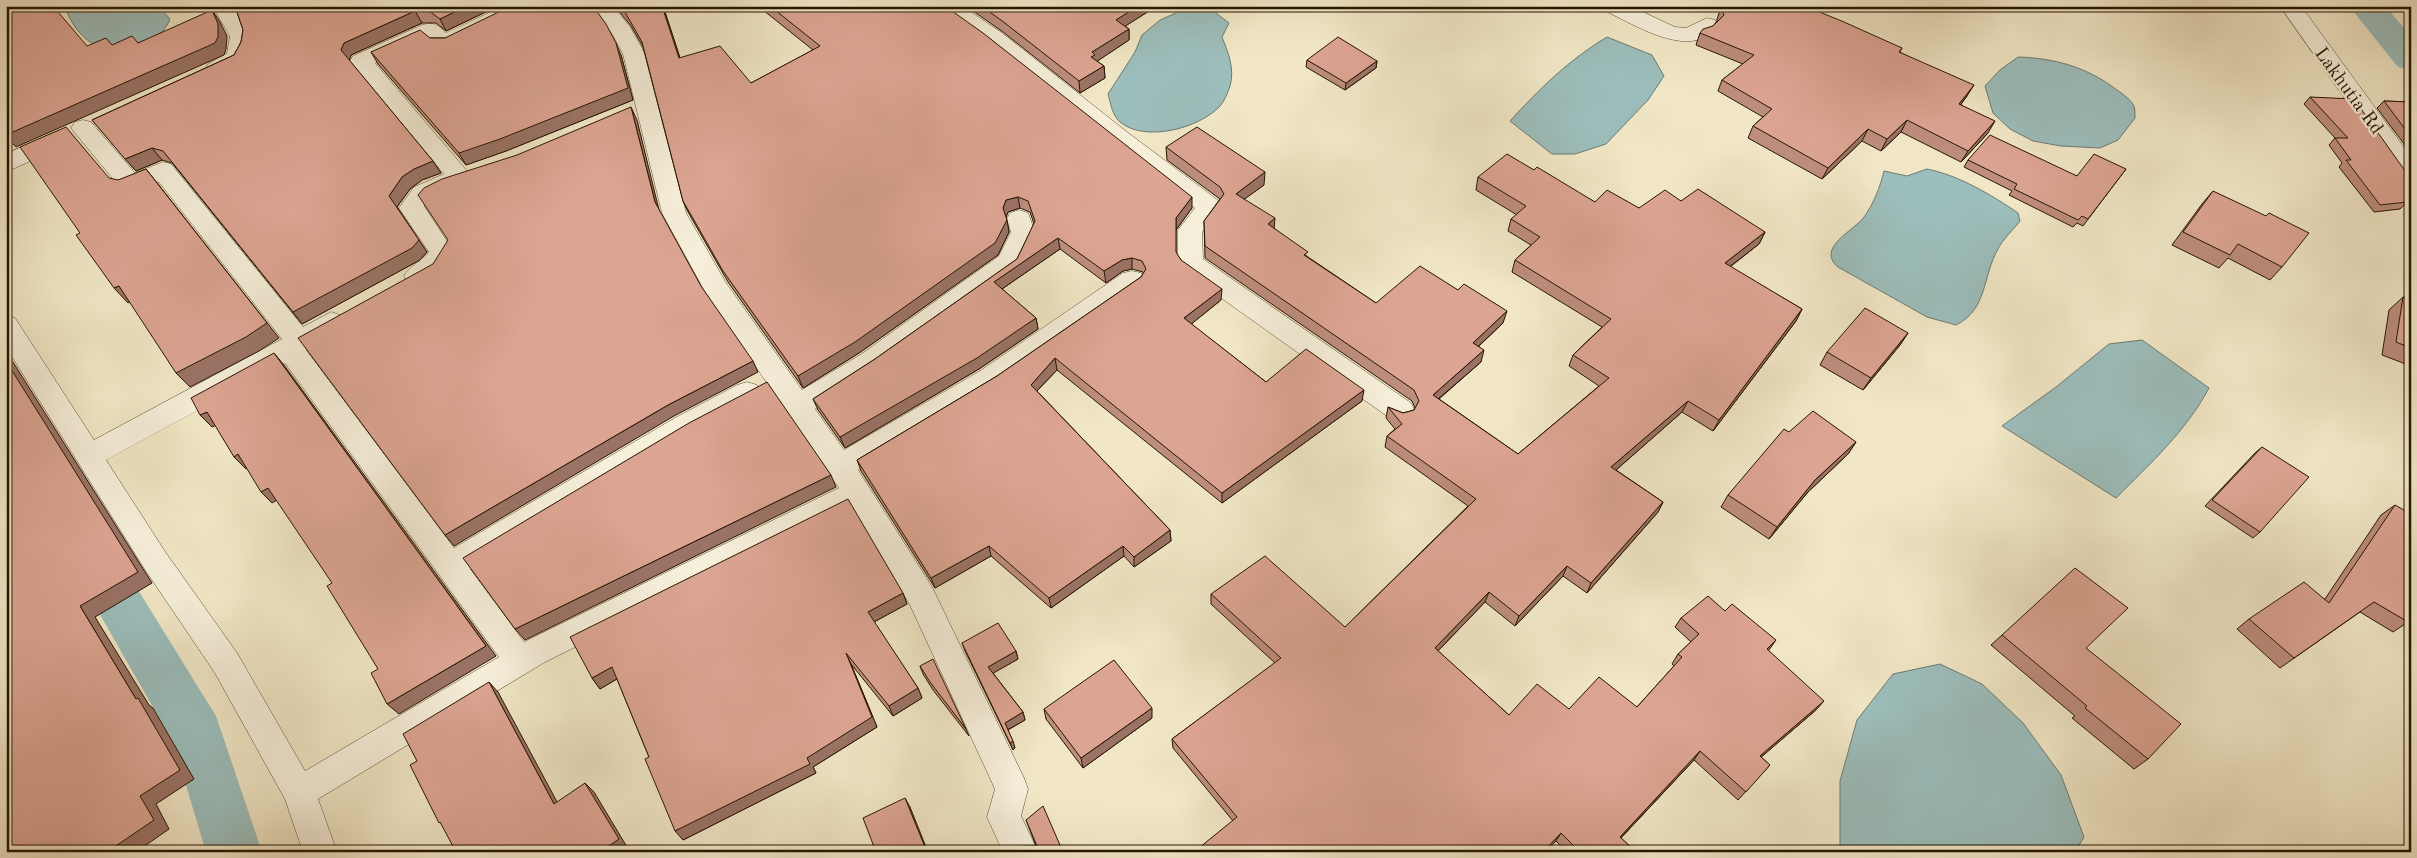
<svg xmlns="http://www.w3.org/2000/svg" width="2417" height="858" font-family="'Old Standard TT',serif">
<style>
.water{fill:#9cbebc;stroke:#6d7a71}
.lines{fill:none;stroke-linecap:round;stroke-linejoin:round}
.canal{fill:#9cbebc;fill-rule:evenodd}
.minor-casing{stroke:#594a32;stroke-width:1}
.minor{fill:#f6efda;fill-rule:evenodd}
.wall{fill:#bd8d7e;stroke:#261500}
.shaded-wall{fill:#9a7366;stroke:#261500}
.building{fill:#dca492;stroke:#261500}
.labels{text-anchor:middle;stroke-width:4.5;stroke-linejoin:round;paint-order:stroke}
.street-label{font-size:19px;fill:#261500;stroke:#f6efda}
</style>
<rect width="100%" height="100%" fill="#f1e7c6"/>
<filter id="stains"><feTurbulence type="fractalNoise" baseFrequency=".004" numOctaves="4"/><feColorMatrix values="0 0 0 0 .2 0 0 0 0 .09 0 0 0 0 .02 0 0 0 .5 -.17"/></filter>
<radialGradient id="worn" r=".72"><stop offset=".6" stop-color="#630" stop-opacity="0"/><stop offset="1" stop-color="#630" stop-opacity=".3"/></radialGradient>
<path class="water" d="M 65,6 L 158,6 L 170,19 C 161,42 141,45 119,46 C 113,46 105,47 99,46 C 83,42 69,21 65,6 Z
M 1192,6 L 1212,10 L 1229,23 L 1222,37 C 1228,52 1235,69 1230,86 C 1228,92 1224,102 1220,106 C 1200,128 1145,143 1120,122 C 1112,115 1111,104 1108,94 L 1135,52 L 1142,35 L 1160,20 Z
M 1607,37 L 1652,55 L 1664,76 L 1648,100 L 1606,144 L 1575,154 L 1552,154 L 1510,121 C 1539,89 1570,59 1607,37 Z
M 2018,57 C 2054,58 2087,67 2117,90 C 2123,94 2131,100 2134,106 C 2135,110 2135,114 2135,118 L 2118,140 L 2100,148 L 2061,146 L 2033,141 L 2010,129 L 1993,113 L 1985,86 L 2000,70 Z
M 1927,169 C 1958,175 1992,195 2018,213 L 2020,221 C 2013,230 2003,239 1998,249 C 1982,277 1988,309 1956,325 L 1927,317 L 1838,267 C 1815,248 1855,230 1864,217 C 1873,205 1881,185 1884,171 L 1907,176 Z
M 2142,340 L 2209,388 C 2186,431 2150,464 2116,498 L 2002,426 L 2056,387 L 2109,344 Z
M 1940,664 L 1982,684 L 2023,723 L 2061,775 L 2084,837 L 2075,852 L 1840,852 L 1840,781 L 1857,720 L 1893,674 Z"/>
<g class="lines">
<path class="canal" d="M 2349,6 L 2385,6 L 2411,36 L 2411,71 L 2398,67 Z
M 87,529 L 104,535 L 216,716 L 262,852 L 206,852 L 173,742 L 63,550 L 70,535 Z"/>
<g class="minor-casing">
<path id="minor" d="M 212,6 L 233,6 L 252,36 C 247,62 243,69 216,76 L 208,74 L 205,69 L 208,64 L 227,53 L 230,36 Z
M 503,6 L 531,6 L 528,11 L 451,48 C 439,51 435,48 427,40 L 375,63 L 472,177 C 464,190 437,191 424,206 L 454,252 L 439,275 L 417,285 L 408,283 L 404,276 C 410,266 421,261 429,252 L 399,208 L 414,187 L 444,174 L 350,61 L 353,56 L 422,25 C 434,22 438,25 446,33 Z
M 591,6 L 613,6 L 630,27 L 645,54 L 686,213 L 726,283 L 802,390 L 860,355 L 999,256 L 1011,232 L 1007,219 L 1010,213 L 1019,210 L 1028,213 L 1035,232 L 1018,269 L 878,369 L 815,409 L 844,450 L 980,371 L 1123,273 L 1132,271 L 1141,273 L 1145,280 L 1141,287 L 998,385 L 858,470 L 932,587 L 1024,778 L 1028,789 L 1021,816 L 1038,852 L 1003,852 L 987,817 L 995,789 L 910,605 L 853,508 L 545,662 L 318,799 L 337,852 L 303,852 L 285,799 L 215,673 L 146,571 L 6,347 L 6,315 L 15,318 L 94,440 L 282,339 L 159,182 L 131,193 L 123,191 L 71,128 L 75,122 L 83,120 L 91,122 L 135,173 L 163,162 L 171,164 L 303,327 L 331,312 L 340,315 L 344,322 L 340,329 L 306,350 L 454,548 L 675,418 L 737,385 L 747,382 L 757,385 L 760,393 L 757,401 L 695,434 L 470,569 L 524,642 L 839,488 L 708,297 L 662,213 L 623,54 L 613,35 ZM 285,363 L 499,657 L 305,771 L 237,653 L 166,553 L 106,460 Z
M 937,6 L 962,6 L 1002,33 L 1127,132 L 1219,201 L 1222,207 L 1202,232 L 1203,259 L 1411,403 L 1415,411 L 1411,419 L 1401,422 L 1391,419 L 1182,270 L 1178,263 L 1178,230 L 1195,208 L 986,43 L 940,11 Z
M 1602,6 L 1630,6 L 1675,27 L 1686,28 L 1707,18 L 1715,20 L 1718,25 C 1693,63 1634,24 1605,11 Z
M 2280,6 L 2301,6 L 2411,157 L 2411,183 L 2403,181 Z
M 58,131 L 66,133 L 70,139 L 66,145 L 6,172 L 6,154 Z"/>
</g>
<use href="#minor" class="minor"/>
</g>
<path class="wall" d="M 235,6 L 498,6 L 446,31 L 436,23 L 422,23 L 351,55 L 349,60 L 433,161 L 441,173 L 422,180 L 410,189 L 397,207 L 427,252 L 420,260 L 302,324 L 172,163 L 162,160 L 136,171 L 92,120 L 234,55 L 241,42 L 243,30 Z
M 615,6 L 663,6 L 680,58 L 751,83 L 813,50 L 758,6 L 945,6 L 1192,208 L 1176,230 L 1176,253 L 1181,260 L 1221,300 L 1191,324 L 1266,382 L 1362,401 L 1222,503 L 1057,370 L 1037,391 L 1170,530 L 1171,541 L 1134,567 L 1124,556 L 1051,608 L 991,556 L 935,588 L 861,471 L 857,460 L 997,376 L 1141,277 L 1143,274 L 1143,272 L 1132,269 L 1123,271 L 1106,283 L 1060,249 L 1002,289 L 1036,318 L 1038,329 L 979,369 L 845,448 L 818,410 L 813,399 L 875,359 L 1017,259 L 1034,224 L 1030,212 L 1020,208 L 1008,212 L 1006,217 L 1009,232 L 998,255 L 859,353 L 803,388 L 728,282 L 688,212 L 683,201 L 643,47 L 631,26 Z
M 966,6 L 1157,6 L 1125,26 L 1129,29 L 1129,40 L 1097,61 L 1104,66 L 1105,78 L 1080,93 L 1003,32 Z
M 1739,7 L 1902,48 L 1900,52 L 1967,96 L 1961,104 L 1988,133 L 1961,162 L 1901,132 L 1881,151 L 1862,141 L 1822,179 L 1748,138 L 1753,126 L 1763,117 L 1718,91 L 1722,80 L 1743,64 L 1696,45 L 1700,33 L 1713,26 L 1717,21 L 1717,19 L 1721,8 Z
M 430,38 L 445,38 L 621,55 L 633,100 L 506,151 L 466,165 L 378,64 L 371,52 Z
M 1307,60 L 1377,61 L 1376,68 L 1345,90 L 1306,67 Z
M 2310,97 L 2408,175 L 2411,176 L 2411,208 L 2407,208 L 2409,200 L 2400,209 L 2374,212 L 2339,167 L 2342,163 L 2329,145 L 2335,138 L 2304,104 Z
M 2384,101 L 2411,102 L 2411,153 L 2377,108 Z
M 1166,147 L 1264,185 L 1244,199 L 1274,228 L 1308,257 L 1376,303 L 1503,323 L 1479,346 L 1481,362 L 1439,399 L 1518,454 L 1599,386 L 1569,366 L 1573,355 L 1602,327 L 1512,272 L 1515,260 L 1531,245 L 1508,231 L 1511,219 L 1517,215 L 1476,190 L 1478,177 L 1534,170 L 1595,202 L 1639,208 L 1681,201 L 1765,232 L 1759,244 L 1730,267 L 1802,309 L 1796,321 L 1713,431 L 1682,412 L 1616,470 L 1663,502 L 1658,512 L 1587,593 L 1563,576 L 1515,626 L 1485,602 L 1438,651 L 1509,715 L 1569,709 L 1637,707 L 1674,666 L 1672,664 L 1678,654 L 1691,642 L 1675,627 L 1681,618 L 1768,650 L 1816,710 L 1761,757 L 1770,765 L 1738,800 L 1694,760 L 1621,838 L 1636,852 L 1567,852 L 1556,841 L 1233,821 L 1173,748 L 1172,739 L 1275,663 L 1211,604 L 1211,594 L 1345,627 L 1468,506 L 1385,447 L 1387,436 L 1395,429 L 1386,418 L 1388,407 L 1403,413 L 1414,410 L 1415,408 L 1412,401 L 1205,258 L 1204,221 L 1220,199 L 1167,160 Z
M 1968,160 L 2077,176 L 2126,169 L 2083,226 L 2077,223 L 2073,227 L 2009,195 L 2012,191 L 1964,167 Z
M 2213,191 L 2282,267 L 2270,280 L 2228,258 L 2219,268 L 2172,245 L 2202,204 Z
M 2403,297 L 2411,300 L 2411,366 L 2382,355 L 2389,310 Z
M 1908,333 L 1900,345 L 1863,390 L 1820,365 L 1827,352 Z
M 1789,432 L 1856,442 L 1848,454 L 1808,492 L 1769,539 L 1721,507 L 1728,495 Z
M 2262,447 L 2260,532 L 2253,538 L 2205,506 L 2255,453 Z
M 2395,505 L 2408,622 L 2393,632 L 2360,612 L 2280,668 L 2237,629 L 2249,619 L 2325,599 L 2381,515 Z
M 903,593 L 907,604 L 874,622 L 918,688 L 922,698 L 893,716 L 851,664 L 877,727 L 813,767 L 816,773 L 683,840 L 617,679 L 600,689 L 592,678 Z
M 2002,635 L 2086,648 L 2148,759 L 2134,769 L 2072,718 L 2075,716 L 1991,645 Z
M 962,643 L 1016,651 L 1018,659 L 993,673 L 1023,712 L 1025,720 L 1008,730 L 1015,748 L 1013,750 L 965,651 Z
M 920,666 L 966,729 L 969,736 L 933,690 L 923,674 Z
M 1044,709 L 1152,718 L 1083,768 L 1046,719 Z
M 1026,820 L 1063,852 L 1003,852 L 1001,847 L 1036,846 Z"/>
<path class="shaded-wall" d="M 467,6 L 498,6 L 446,31 L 440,19 Z
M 662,6 L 663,6 L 684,70 L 679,58 Z
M 1138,6 L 1157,6 L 1116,32 L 1116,20 Z
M 212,10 L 220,22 L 227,36 L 226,49 L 224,55 L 16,147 L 6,137 L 6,135 Z
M 415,11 L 422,23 L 351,55 L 349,62 L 341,50 L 344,43 Z
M 1129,29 L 1129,40 L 1096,62 L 1091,57 L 1092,52 Z
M 616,43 L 621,55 L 633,100 L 506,151 L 466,165 L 459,153 Z
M 1377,61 L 1376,68 L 1345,90 L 1346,83 Z
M 1104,66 L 1105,78 L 1080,93 L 1079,81 Z
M 1974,85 L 1967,96 L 1953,115 L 1959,104 Z
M 631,107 L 637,120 L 660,214 L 655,202 Z
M 1907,120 L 1901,132 L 1881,151 L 1887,139 Z
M 1995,121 L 1988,133 L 1961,162 L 1968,151 Z
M 1868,129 L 1862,141 L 1822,179 L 1828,168 Z
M 152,148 L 162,160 L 136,171 L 125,159 Z
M 433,161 L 441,173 L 422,180 L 410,189 L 397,207 L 427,252 L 420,260 L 302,324 L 293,312 L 389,196 L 402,177 L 414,169 Z
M 146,169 L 158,184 L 279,338 L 259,351 L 190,387 L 176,373 Z
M 1265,172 L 1264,185 L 1235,206 L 1236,194 Z
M 1018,197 L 1020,208 L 1008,212 L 1005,220 L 1003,208 L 1006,200 Z
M 1192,197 L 1192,208 L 1176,230 L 1176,218 Z
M 1275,218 L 1274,230 L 1268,224 Z
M 1007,220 L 1009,232 L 998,255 L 859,353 L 803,388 L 798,376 Z
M 1765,232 L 1759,244 L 1719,275 L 1725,263 Z
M 1058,238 L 1060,249 L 996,293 L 994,282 Z
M 1132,258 L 1132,269 L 1123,271 L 1106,283 L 1104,271 L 1122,260 Z
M 119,286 L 133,300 L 128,303 L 114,288 Z
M 1222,289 L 1221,300 L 1184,330 L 1184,318 Z
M 1802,309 L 1796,321 L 1713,431 L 1719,420 Z
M 1507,311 L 1503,323 L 1470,354 L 1473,343 Z
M 1036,318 L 1038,329 L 979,369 L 845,448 L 840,437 Z
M 1908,333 L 1900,345 L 1863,390 L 1871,378 Z
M 1484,350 L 1481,362 L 1430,406 L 1433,395 Z
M 6,351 L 152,583 L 95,617 L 149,705 L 153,708 L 194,779 L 156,804 L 169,829 L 136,852 L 107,852 L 140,796 L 136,699 L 80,606 L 6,361 Z
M 274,353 L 284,365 L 496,656 L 399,714 L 387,704 L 486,646 Z
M 1055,358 L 1057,370 L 1032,396 L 1031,385 Z
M 753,361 L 758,372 L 674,416 L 454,546 L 445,535 L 668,405 Z
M 1364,390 L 1362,401 L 1222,503 L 1222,493 Z
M 1688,401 L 1682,412 L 1607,478 L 1611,467 Z
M 207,412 L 219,424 L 212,427 L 200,415 Z
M 1856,442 L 1848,454 L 1808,492 L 1769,539 L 1777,527 L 1815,480 Z
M 238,454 L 250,466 L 246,469 L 234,457 Z
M 831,475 L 836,487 L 525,640 L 515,629 Z
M 268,488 L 279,499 L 272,503 L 261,492 Z
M 1663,502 L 1658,512 L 1587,593 L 1591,583 Z
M 1170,530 L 1171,541 L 1134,567 L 1134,557 Z
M 989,546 L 991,556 L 935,588 L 931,578 Z
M 1123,546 L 1124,556 L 1051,608 L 1049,598 Z
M 1567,566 L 1563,576 L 1515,626 L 1519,616 Z
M 1489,592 L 1485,602 L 1432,657 L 1435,648 Z
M 903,593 L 907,604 L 872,623 L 868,612 Z
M 1776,640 L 1769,650 L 1759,658 L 1767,649 Z
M 1016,651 L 1018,659 L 990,675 L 988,667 Z
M 846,653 L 851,664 L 877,727 L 813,767 L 816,773 L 683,840 L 675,831 L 807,758 Z
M 612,667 L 620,677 L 600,689 L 592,678 Z
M 489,682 L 498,692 L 563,813 L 554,804 Z
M 918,688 L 922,698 L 893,716 L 889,706 Z
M 1824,701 L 1816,710 L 1752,765 L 1760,756 Z
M 1152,708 L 1152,718 L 1083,768 L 1081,758 Z
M 1023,712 L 1025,720 L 1007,730 L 1005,723 Z
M 1013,741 L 1015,748 L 1013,750 L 1010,743 Z
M 1700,751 L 1694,760 L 1614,845 L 1620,837 Z
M 585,783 L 594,792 L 627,847 L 621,852 L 600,852 Z
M 905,798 L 910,807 L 928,852 L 927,852 Z
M 1561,833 L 1556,841 L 1546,852 L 1543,852 Z"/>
<path class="building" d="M 6,6 L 53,6 L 87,46 L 106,38 L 112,45 L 132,36 L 138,43 L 212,10 L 218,24 L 218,37 L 215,43 L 6,135 Z
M 235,6 L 467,6 L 440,19 L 429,11 L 415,11 L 344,43 L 341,50 L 433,161 L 414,169 L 402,177 L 389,196 L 419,240 L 412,248 L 293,312 L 163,151 L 152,148 L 125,159 L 92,120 L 234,55 L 241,42 L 243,30 Z
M 511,6 L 593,6 L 606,24 L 616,43 L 628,88 L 500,139 L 459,153 L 371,52 L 420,30 L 430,38 L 445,38 Z
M 620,6 L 662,6 L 679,58 L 720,46 L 751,83 L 820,46 L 770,6 L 945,6 L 983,33 L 1192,197 L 1176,218 L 1176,252 L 1181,260 L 1222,289 L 1184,318 L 1266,382 L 1306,349 L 1364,390 L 1222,493 L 1055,358 L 1031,385 L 1170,530 L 1134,557 L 1123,546 L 1049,598 L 989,546 L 931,578 L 857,460 L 997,376 L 1141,277 L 1146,269 L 1142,261 L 1132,258 L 1122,260 L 1104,271 L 1058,238 L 994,282 L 1036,318 L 977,358 L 840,437 L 813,399 L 875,359 L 1017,259 L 1035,221 L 1028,201 L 1018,197 L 1006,200 L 1003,208 L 1007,220 L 995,243 L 855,342 L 798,376 L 723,271 L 683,201 L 642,42 L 626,14 Z
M 981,6 L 1138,6 L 1116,20 L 1129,29 L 1092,52 L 1095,55 L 1091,57 L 1104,66 L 1079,81 L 1001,20 Z
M 1722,6 L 1737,6 L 1739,7 L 1740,6 L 1805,6 L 1844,22 L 1902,48 L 1899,52 L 1974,85 L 1959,104 L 1995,121 L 1968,151 L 1907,120 L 1887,139 L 1868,129 L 1828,168 L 1753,126 L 1772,109 L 1722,80 L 1754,55 L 1700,33 L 1703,29 L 1713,26 L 1724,15 L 1721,8 Z
M 1338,37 L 1377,61 L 1346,83 L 1307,60 Z
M 2310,97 L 2354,99 L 2408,175 L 2411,176 L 2411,197 L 2407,202 L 2380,205 L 2346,160 L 2351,160 L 2335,138 L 2348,138 Z
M 2384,101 L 2411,102 L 2411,137 Z
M 631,107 L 655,202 L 701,286 L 753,361 L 668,405 L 445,535 L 298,338 L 433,264 L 448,240 L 418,195 L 424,188 L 442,179 L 517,155 Z
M 66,127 L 109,178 L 118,180 L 146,169 L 267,323 L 246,337 L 176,373 L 119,286 L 114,288 L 76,235 L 80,233 L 20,147 Z
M 1197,127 L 1265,172 L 1236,194 L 1275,218 L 1268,224 L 1308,252 L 1304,255 L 1376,303 L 1420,266 L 1458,290 L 1464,284 L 1507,311 L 1473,343 L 1484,350 L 1433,395 L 1518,454 L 1609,378 L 1573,355 L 1611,319 L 1515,260 L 1540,237 L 1511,219 L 1526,206 L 1478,177 L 1507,154 L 1534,170 L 1537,167 L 1595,202 L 1607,190 L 1639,208 L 1665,190 L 1681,201 L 1698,189 L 1765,232 L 1725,263 L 1802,309 L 1719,420 L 1688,401 L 1611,467 L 1663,502 L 1591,583 L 1567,566 L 1519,616 L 1489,592 L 1435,648 L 1509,715 L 1537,684 L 1569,709 L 1599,677 L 1637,707 L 1682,657 L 1678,654 L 1699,634 L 1681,618 L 1708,596 L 1725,611 L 1732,604 L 1776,640 L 1767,649 L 1824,701 L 1760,756 L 1770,765 L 1746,792 L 1700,751 L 1620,837 L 1636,852 L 1580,852 L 1561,833 L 1543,852 L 1194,852 L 1237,817 L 1172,739 L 1281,658 L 1211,594 L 1265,556 L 1345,627 L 1476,499 L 1387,436 L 1402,424 L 1388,407 L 1403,413 L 1414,410 L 1419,401 L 1414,390 L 1205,246 L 1204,221 L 1224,194 L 1220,187 L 1166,147 Z
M 1990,135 L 2077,176 L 2094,154 L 2126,169 L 2088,219 L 2082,216 L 2078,220 L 2014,189 L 2017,184 L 1968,160 Z
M 2213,191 L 2266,216 L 2269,213 L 2309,233 L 2282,267 L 2238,244 L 2230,255 L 2183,232 Z
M 2403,297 L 2411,300 L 2411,348 L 2396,342 Z
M 1865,308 L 1908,333 L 1871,378 L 1827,352 Z
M 274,353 L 486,646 L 387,704 L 371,673 L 378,669 L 327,586 L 332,583 L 268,488 L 261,492 L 238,454 L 234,457 L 207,412 L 200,415 L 191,398 Z
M 6,361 L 138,572 L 80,606 L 136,699 L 138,698 L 180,770 L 140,796 L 154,820 L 107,852 L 6,852 Z
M 767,382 L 831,475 L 515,629 L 463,558 L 689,423 Z
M 1813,411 L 1856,442 L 1815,480 L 1777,527 L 1728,495 L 1784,429 L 1789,432 Z
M 2262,447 L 2309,477 L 2260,532 L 2212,500 Z
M 848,499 L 903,593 L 868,612 L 918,688 L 889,706 L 846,653 L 872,717 L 807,758 L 810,764 L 675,831 L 645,759 L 649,757 L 612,667 L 592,678 L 570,637 Z
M 2395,505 L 2411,514 L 2411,617 L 2408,622 L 2374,602 L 2294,658 L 2249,619 L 2304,582 L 2329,603 Z
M 2075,568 L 2128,608 L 2086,648 L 2181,724 L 2148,759 L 2085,708 L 2087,706 L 2002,635 Z
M 998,623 L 1016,651 L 988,667 L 1023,712 L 1005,723 L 1013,741 L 1010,743 L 962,643 Z
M 933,659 L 966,729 L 930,682 L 920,666 Z
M 1114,660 L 1152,708 L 1081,758 L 1044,709 Z
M 489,682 L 554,804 L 585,783 L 619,839 L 600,852 L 456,852 L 440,822 L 439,823 L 410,765 L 417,761 L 403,734 Z
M 905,798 L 927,852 L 876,852 L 863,818 Z
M 1043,806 L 1063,852 L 1005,852 L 1001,847 L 1037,846 L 1026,820 Z
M 1798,848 L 1803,852 L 1795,852 Z"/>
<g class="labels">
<g class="street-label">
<text transform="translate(2350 90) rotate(54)" y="7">Lakhutia Rd</text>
</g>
</g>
<rect width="2417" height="858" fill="none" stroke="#f1e7c6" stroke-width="25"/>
<rect x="8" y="8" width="2402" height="843" fill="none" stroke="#261500" stroke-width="2.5"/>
<rect x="12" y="12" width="2392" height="833" fill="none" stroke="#261500"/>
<rect width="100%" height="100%" filter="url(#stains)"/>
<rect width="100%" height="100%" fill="url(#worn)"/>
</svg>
